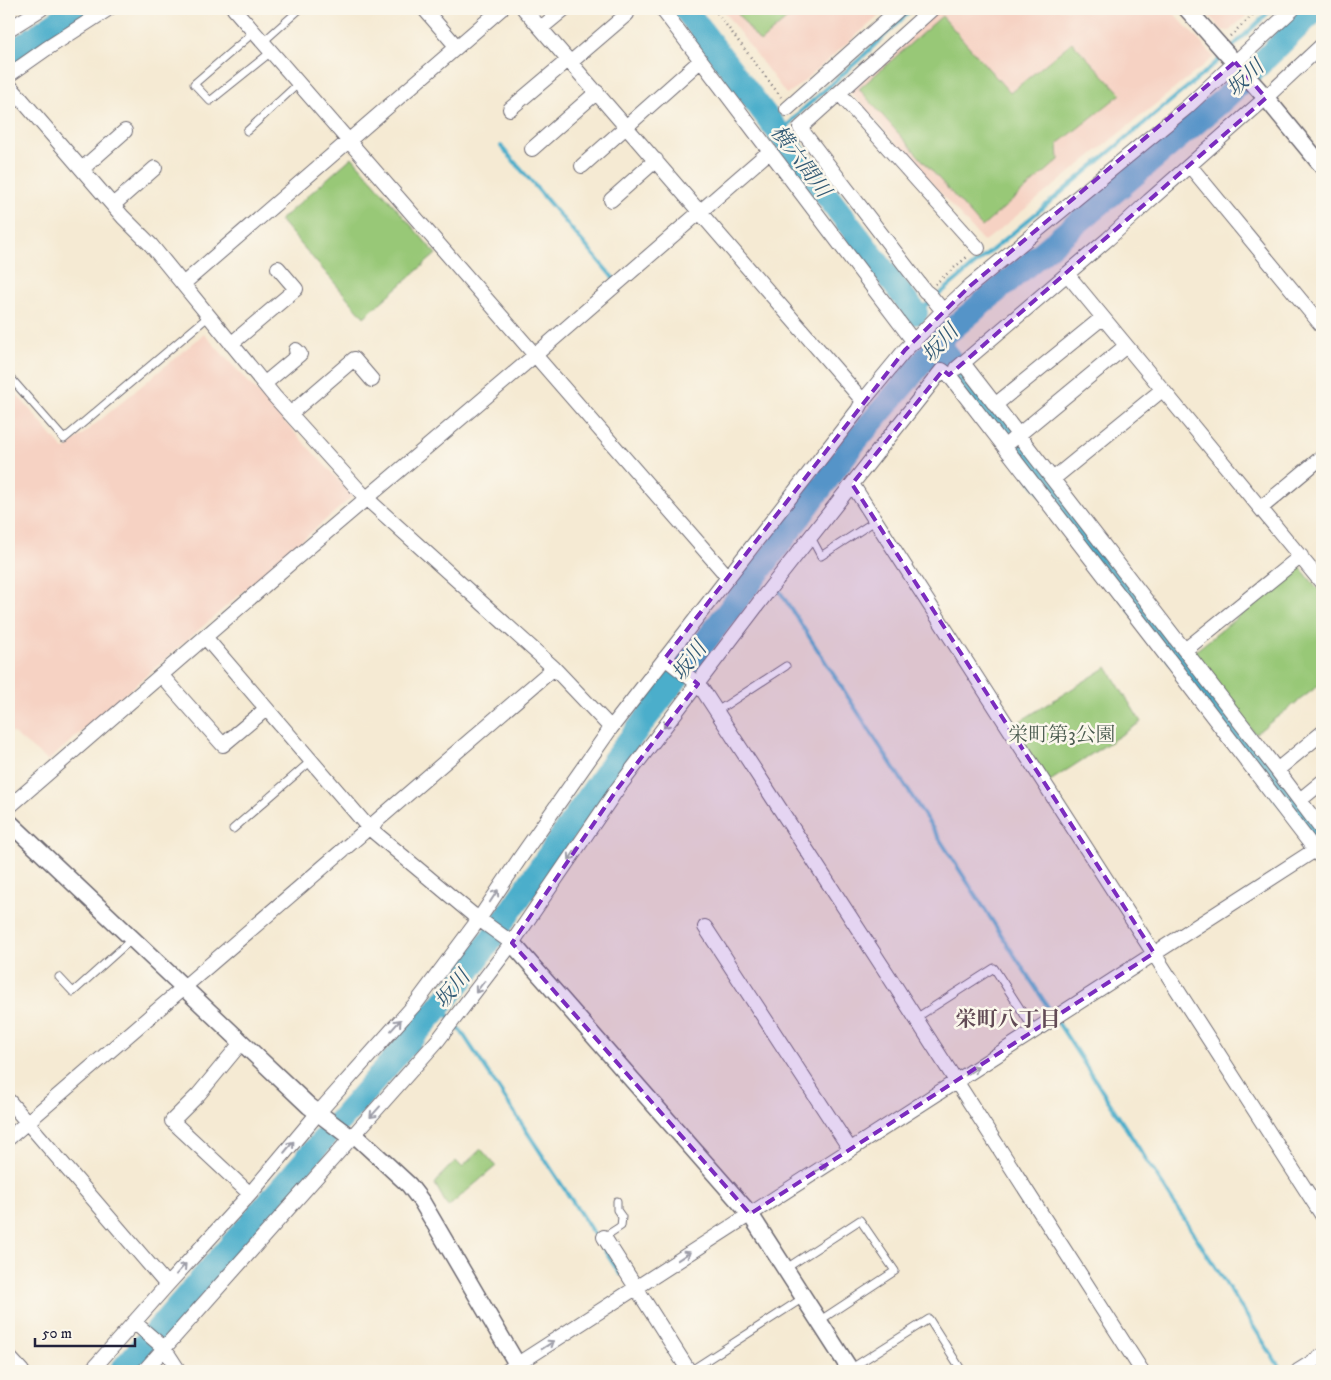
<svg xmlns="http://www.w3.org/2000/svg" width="1331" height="1380" font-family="'IM FELL DW Pica','Noto Serif JP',serif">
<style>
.built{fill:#f6d2c3}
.green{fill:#98c877;stroke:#5d7559}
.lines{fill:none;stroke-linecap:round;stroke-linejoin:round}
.stream{stroke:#4caecb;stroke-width:4}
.river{stroke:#4caecb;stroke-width:24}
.service-casing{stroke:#6c6870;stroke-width:9}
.minor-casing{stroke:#6c6870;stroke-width:16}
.tertiary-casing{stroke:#6c6870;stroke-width:19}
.path{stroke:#6c6870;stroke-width:2.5;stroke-dasharray:1 4;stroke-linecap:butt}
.service{stroke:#fff;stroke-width:7}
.minor{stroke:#fff;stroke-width:14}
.tertiary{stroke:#fff;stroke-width:16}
.oneway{stroke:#9c9ca7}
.marked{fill:#7b2cbf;fill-opacity:0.2;stroke:#7b2cbf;stroke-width:4;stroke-dasharray:10 6;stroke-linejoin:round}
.labels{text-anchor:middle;stroke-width:5;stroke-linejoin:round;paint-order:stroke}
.park-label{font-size:20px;fill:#4b5c50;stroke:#fbf7ec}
.water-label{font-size:21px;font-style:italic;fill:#335a75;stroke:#fbf7ec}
.neighbourhood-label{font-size:21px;font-weight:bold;fill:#624b56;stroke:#fbf7ec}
</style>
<rect width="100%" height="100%" fill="#fbf7ec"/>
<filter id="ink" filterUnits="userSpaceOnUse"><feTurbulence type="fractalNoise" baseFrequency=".02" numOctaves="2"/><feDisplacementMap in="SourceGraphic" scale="10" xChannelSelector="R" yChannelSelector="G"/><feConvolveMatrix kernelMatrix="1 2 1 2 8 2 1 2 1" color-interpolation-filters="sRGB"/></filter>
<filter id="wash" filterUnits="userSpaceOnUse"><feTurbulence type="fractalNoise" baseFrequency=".0096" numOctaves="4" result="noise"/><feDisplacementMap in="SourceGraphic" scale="20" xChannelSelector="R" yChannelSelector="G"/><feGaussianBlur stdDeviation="1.12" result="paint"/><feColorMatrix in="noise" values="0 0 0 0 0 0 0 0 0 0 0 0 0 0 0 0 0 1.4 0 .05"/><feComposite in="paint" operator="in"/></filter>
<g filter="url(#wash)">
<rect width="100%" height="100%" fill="#f5ead3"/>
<path class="built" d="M 722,9 L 887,9 L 792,91 L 786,94 Z
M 940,9 L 1170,9 L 1214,57 L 984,242 L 851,93 L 850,88 Z
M 1203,9 L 1254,9 L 1229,31 L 1222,30 Z
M 204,334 L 353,496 L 48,761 L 12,732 L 9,735 L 9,385 L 64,450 Z"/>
<path class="green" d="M 734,9 L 799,9 L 760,42 Z
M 942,16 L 1010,93 L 1072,42 L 1121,94 L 1058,144 L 1059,160 L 982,227 L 859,89 Z
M 352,157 L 436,254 L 364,317 L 280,220 Z
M 1300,567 L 1322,594 L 1322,683 L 1255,734 L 1193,653 Z
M 1107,667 L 1141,722 L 1047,783 L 1009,728 Z
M 481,1149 L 496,1166 L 448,1207 L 435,1184 L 445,1171 L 456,1161 L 462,1167 Z"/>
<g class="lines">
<path class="stream" d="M 1228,51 L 1272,9
M 780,134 L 800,112 L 861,58 L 912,9
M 501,146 L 614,279
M 936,297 L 1209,69 L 1223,56
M 916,313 L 930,302
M 779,590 L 1144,1156 L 1282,1371
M 440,1006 L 450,1018
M 454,1024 L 461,1031 L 620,1274
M 1315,1371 L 1322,1366"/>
<path class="river" d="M 685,9 L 916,313
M 9,55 L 76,9
M 938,344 L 1322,843
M 121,1371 L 440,1006 L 469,971 L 614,760 L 770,557 L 854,443 L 947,333 L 1107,198 L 1224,99 L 1309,16 L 1319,9"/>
</g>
</g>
<g filter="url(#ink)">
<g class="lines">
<g class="service-casing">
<path id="service" d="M 254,32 L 194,84 L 210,101 L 271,52
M 263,42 L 300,9
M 247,131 L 299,83
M 9,376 L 64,439 L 209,316
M 814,543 L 821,556 L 875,521
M 717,711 L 786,666
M 233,829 L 311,761
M 59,977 L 73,992 L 132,939
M 916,1018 L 994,968 L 1034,1030
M 604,1237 L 621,1226 L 622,1217 L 617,1210 L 617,1201
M 785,1269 L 860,1220 L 895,1271 L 819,1321
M 850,1369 L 929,1319 L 962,1371
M 690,1371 L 803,1298"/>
</g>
<g class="minor-casing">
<path id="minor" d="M 234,9 L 728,577
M 524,9 L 863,401
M 662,9 L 914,342
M 932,9 L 800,128 L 925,291 L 930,295 L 943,311
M 426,11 L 457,47
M 541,28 L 564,9
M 9,29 L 41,9
M 571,62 L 627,14
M 9,75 L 46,49 L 108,9
M 9,85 L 123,217 L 151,245 L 274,396 L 366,498 L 554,668 L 611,728
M 839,93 L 978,248
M 510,109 L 568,60
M 787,109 L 899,9
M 532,149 L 597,92
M 582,166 L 700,61
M 1190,166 L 1322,326
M 82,169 L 125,131
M 611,200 L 656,160
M 113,205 L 155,168
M 1067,274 C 1152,377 1238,480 1322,583
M 183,284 L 501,9
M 231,344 L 296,289 L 278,268
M 963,363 L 1277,770 L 1322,830
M 957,368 L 1108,239 L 1149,201 L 1259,104 L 1322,45
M 264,384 L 300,354 L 296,350
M 995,405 L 1102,318
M 290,414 L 354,359 L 372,380
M 1011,441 L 1126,346
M 1053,479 L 1162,390
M 852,484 L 1322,1215
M 1261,508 L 1322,457
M 205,637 L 294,560 L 534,356 L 770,151
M 1185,650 L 1301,556
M 665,658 L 698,684 L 702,689 L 890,978 L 1142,1371
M 161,675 L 223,745 L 266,709
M 1277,770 L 1322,733
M 1300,800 L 1322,782
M 9,807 L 205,637 L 368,827 L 472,914 L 512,943
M 705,927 L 850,1149
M 241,1043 L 198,1095 L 172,1121 L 250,1194
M 9,1101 L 167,1285
M 9,1138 L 554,668
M 604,1237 L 689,1371
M 134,1322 L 164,1348 L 179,1371
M 9,1357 L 22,1371
M 91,1371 L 167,1285 L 250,1194 L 318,1113 L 417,1002 L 479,919 L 520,858 L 611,728 L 858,410 L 863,401 L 905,350 L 943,311 L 970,286 L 1186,108 L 1293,9
M 144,1371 L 438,1040 L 512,943 L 618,788 L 771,587 L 942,370 L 949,375 L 1154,640 L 1322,859
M 507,1371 L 1315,850
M 1298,1371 L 1322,1356"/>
</g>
<g class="tertiary-casing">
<path id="tertiary" d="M 1187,9 L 1266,98 L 1322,166
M 9,822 L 309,1106 L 350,1137 L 356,1136 L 409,1185 L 422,1202 L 521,1371
M 512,943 L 750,1214 L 851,1371"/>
</g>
<path class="path" d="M 714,9 L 781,97
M 1230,36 L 1259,9
M 780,145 L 792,137
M 935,284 L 967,257"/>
<use href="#service" class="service"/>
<use href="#minor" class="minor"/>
<use href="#tertiary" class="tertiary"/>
</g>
<defs><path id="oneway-shaft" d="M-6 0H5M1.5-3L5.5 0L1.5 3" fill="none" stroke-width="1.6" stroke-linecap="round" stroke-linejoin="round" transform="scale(1.25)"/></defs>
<g class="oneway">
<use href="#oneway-shaft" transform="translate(668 722) rotate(127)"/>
<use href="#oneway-shaft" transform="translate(573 854) rotate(124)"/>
<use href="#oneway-shaft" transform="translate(494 896) rotate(-57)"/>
<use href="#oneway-shaft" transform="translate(480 987) rotate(127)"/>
<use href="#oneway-shaft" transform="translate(396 1025) rotate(-48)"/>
<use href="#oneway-shaft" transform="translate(972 1071) rotate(-33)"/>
<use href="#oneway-shaft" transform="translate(375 1112) rotate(132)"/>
<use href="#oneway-shaft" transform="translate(289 1147) rotate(-50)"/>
<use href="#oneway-shaft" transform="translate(821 1168) rotate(-33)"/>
<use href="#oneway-shaft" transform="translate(684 1256) rotate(-33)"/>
<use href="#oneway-shaft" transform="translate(181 1269) rotate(-48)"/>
<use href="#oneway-shaft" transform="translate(548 1345) rotate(-33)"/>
</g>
</g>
<path class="marked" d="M 1235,62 L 1266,98 L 963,363 L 949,375 L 943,370 L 852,484 L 1154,953 L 750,1214 L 512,943 L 618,788 L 698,684 L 665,658 L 905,350 L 970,286 Z"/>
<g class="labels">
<g class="park-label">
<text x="1062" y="741">栄町第3公園</text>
</g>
<g class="water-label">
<text transform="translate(1245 78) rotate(-43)" y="7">坂川</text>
<text transform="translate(801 161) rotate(53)" y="7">横六間川</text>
<text transform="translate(940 343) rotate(-47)" y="7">坂川</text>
<text transform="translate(689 661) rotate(-53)" y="7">坂川</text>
<text transform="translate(452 989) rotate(-50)" y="7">坂川</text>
</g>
<g class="neighbourhood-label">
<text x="1008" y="1026">栄町八丁目</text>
</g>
</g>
<rect width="1331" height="1380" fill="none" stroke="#fbf7ec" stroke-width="30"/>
<path d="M35 1338v8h100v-8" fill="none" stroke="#22223b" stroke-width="2.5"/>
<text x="42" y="1338" font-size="15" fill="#22223b" stroke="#fbf7ec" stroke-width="4" paint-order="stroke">50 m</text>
</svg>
